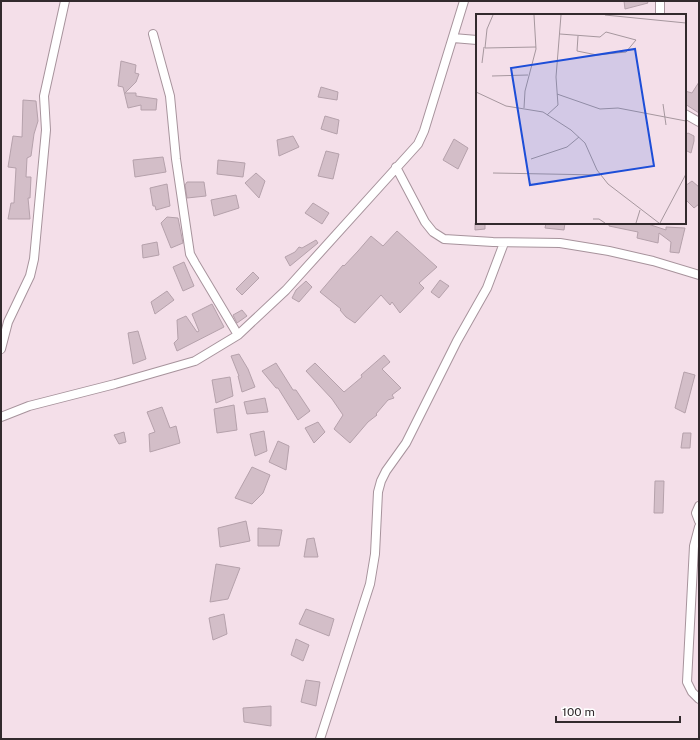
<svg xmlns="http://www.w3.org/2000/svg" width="700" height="740" font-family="'Public Sans',sans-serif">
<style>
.building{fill:#d3bec8;stroke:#b5a1ab}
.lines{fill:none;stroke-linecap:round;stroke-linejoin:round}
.minor-casing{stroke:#a7939c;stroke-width:10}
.minor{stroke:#fff;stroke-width:8}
.inset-road{fill:none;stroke:#a6979e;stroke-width:1}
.view{fill:#1d4ed8;fill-opacity:0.15;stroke:#1d4ed8;stroke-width:2}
.inset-edge{fill:none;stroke:#322a2d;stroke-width:2}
</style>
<rect width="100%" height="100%" fill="#f4dfe9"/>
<path class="building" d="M 624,1 L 647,1 L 648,3 L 625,9 Z
M 121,61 L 136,65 L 135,73 L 139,74 L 136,82 L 125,93 L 136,93 L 136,96 L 157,99 L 156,110 L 141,110 L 141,105 L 128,108 L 123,87 L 118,86 Z
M 699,82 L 699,113 L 685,104 L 685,91 L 692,93 Z
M 321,87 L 338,92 L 337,100 L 318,97 Z
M 23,100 L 36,101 L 38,121 L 34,134 L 31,156 L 27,158 L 26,177 L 31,177 L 30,198 L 28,198 L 30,219 L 8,219 L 11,203 L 14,203 L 16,168 L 8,167 L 13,136 L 22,137 Z
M 325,116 L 339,120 L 337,134 L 321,129 Z
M 688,133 L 694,136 L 694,141 L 691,153 L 685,150 L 685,135 Z
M 293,136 L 299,147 L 279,156 L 277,140 Z
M 454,139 L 468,148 L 458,169 L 443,160 Z
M 326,151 L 339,154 L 333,179 L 318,176 Z
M 163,157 L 166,172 L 135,177 L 133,160 Z
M 218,160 L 245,163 L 243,177 L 217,174 Z
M 256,173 L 265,181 L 259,198 L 245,183 Z
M 692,181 L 699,187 L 699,204 L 694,208 L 685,199 L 685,186 Z
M 187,182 L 204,182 L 206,196 L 187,198 L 185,185 Z
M 167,184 L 170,206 L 156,210 L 155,206 L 153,206 L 150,188 Z
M 236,195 L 239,208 L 214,216 L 211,200 Z
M 313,203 L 329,213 L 322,224 L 305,213 Z
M 167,217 L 178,218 L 183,243 L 171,248 L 161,223 Z
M 475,223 L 485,223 L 485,229 L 475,230 Z
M 546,223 L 565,223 L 564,230 L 545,228 Z
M 609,223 L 645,223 L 666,230 L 666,227 L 685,228 L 679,253 L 670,252 L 671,242 L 659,233 L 658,243 L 637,238 L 638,232 L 609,226 Z
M 397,231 L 437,267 L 419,283 L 424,288 L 400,313 L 392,302 L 390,305 L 381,295 L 355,323 L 346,317 L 340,310 L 341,309 L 320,292 L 343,265 L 344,266 L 358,251 L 371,236 L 383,246 Z
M 316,240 L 318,243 L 290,266 L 285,257 L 295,252 L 299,247 L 302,248 Z
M 157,242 L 159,255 L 143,258 L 142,245 Z
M 184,262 L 194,286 L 183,291 L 173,267 Z
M 253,272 L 259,278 L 242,295 L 236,289 Z
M 440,280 L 449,286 L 439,298 L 431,292 Z
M 306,281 L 312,287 L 299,302 L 292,298 L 296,290 Z
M 167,291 L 174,300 L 155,314 L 151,302 Z
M 212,304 L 224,327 L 177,351 L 174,343 L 178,339 L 177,320 L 186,316 L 197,332 L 199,331 L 192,314 Z
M 242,310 L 247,316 L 237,323 L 233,315 Z
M 138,331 L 146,359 L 133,364 L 128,333 Z
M 239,354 L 248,369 L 255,387 L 242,392 L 238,376 L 239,376 L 231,356 Z
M 384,355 L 390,362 L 382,369 L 401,388 L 392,395 L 394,398 L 388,400 L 376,414 L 377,415 L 368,422 L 350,443 L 334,429 L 343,415 L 332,399 L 306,371 L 315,363 L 344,392 L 362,377 L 361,375 Z
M 276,363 L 293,390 L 296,390 L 310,411 L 298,420 L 278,388 L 276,388 L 262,371 Z
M 684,372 L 695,375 L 685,413 L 675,408 Z
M 230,377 L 233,396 L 216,403 L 212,380 Z
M 265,398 L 268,412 L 247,414 L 244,402 Z
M 234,405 L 237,430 L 217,433 L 214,409 Z
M 162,407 L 170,428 L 176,426 L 180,443 L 150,452 L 149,434 L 155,432 L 147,412 Z
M 318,422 L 325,432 L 314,443 L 305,428 Z
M 264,431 L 267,451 L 255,456 L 250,434 Z
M 124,432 L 126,442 L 119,444 L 114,435 Z
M 683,433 L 691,433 L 690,448 L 681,448 Z
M 278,441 L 289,446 L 286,470 L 269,462 Z
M 252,467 L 270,475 L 263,493 L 252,504 L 235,498 Z
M 655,481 L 664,481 L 663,513 L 654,513 Z
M 246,521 L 250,541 L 220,547 L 218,528 Z
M 258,528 L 282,530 L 279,546 L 258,546 Z
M 314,538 L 318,557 L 304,557 L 307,539 Z
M 216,564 L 240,568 L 228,599 L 210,602 Z
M 306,609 L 334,619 L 329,636 L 299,624 Z
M 224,614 L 227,634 L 213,640 L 209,618 Z
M 296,639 L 309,645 L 303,661 L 291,655 Z
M 306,680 L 320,682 L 316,706 L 301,702 Z
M 271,706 L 271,726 L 244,722 L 243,708 Z"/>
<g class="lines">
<g class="minor-casing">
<path id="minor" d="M 660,1 L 660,15
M 153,34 L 170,96 L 176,159 L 190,254 L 195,263 L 238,335
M 453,38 L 477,40
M 685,114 L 699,122
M 396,167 L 425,222 L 433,232 L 444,239 L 493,242 L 560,243 L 609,251 L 653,261 L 699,275
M 1,349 L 8,322 L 30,276 L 34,259 L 46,130 L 44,96 L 65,1
M 1,417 L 29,406 L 115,384 L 195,361 L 238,335 L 286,290 L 418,144 L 424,131 L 464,1
M 699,506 L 696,513 L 699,521
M 699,527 L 694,546 L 687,682 L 692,692 L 699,699
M 320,739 L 370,584 L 375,554 L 378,492 L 381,481 L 386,471 L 406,443 L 457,341 L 487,288 L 504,243"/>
</g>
<use href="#minor" class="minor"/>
</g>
<g transform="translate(476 14)">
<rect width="210" height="210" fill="#f4dfe9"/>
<path class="inset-road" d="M 17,1 L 11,15 L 9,34 L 60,33M 129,1 L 210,9M 84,20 L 124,23 L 130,18 L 160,26 L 150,38 L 121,41 L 101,37 L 102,22M 6,49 L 8,33M 16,62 L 52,61M 0,78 L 30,92 L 67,98 L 95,116 L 109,129 L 121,156 L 132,170 L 183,209M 81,80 L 124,95 L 142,94 L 210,107M 187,90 L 190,111M 48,94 L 49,77 L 60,35 L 58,1M 71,101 L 82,91 L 80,63 L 85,1M 55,145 L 91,133 L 103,123M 17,159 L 124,161M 117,205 L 123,205 L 129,209M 160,209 L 164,196M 184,209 L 210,160"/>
<path class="view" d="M 159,35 L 178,152 L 54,171 L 35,54 Z"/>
<rect width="210" height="210" class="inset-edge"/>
</g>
<rect width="700" height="740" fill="none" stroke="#322a2d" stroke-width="4"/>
<path d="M556 716v6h124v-6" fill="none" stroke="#322a2d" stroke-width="2"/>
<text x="562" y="716" font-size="12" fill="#322a2d" stroke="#ffffff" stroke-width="3" paint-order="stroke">100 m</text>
</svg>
